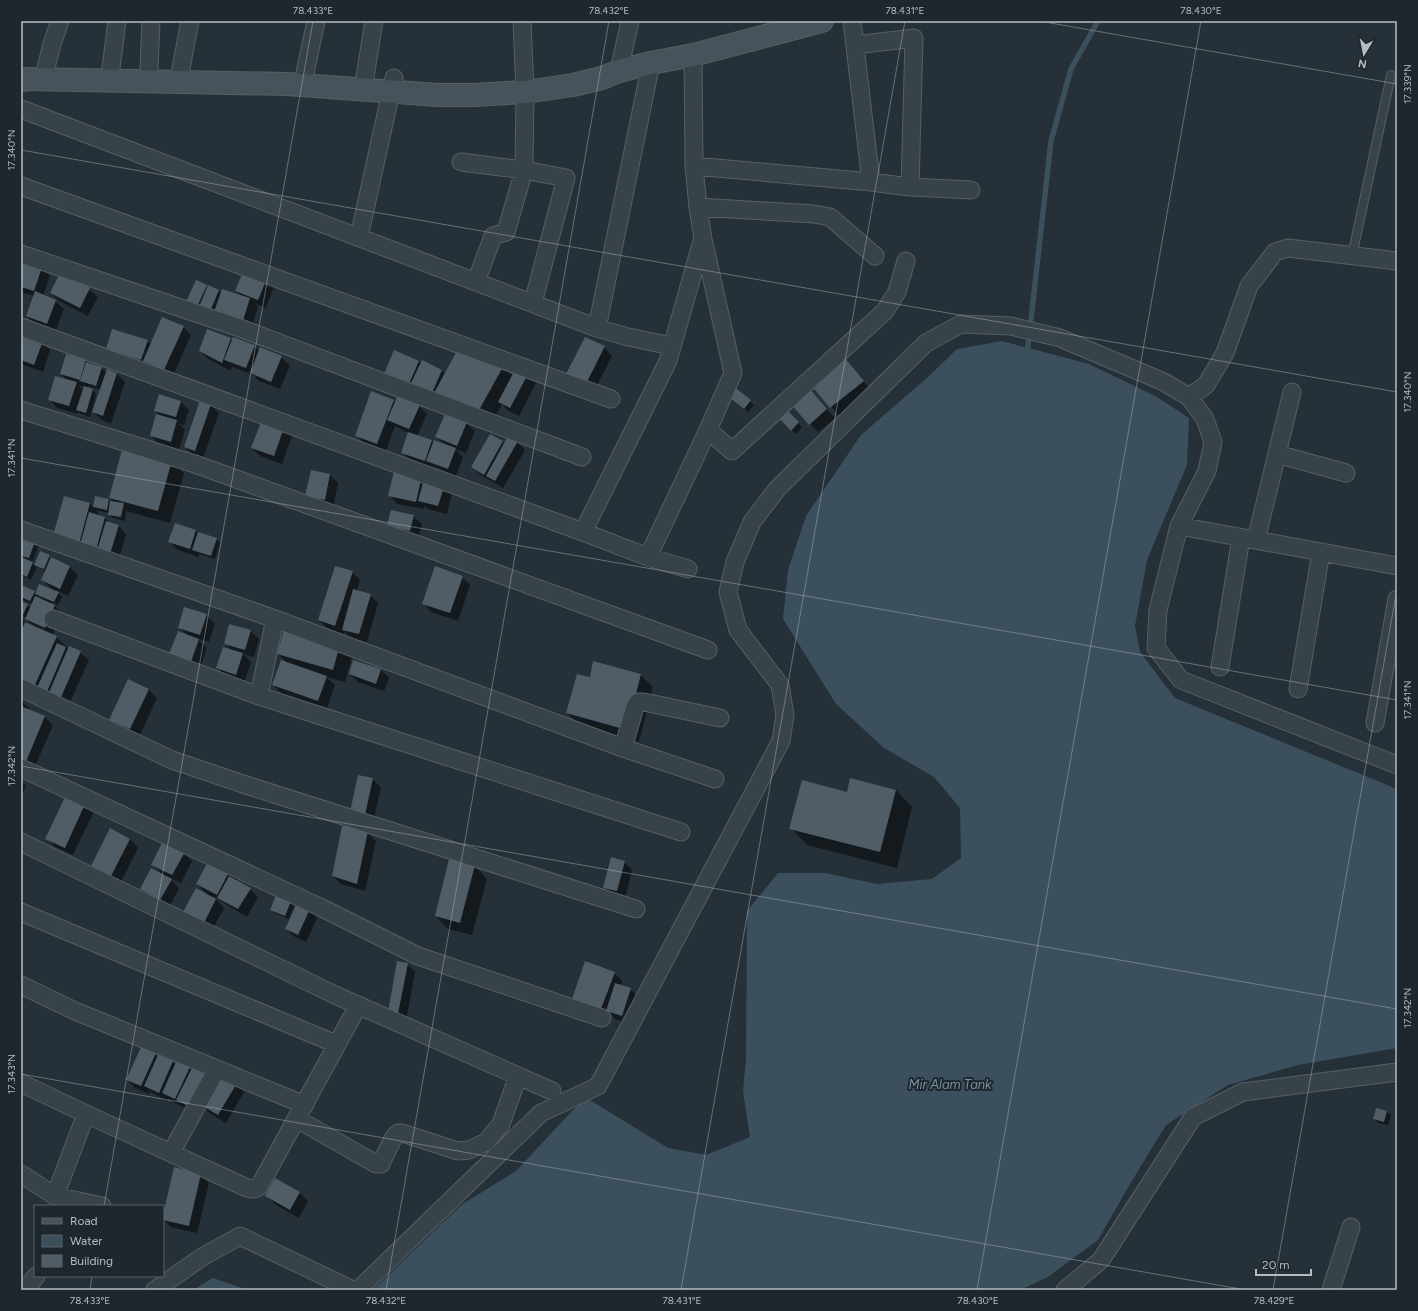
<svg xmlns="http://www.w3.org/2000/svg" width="1418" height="1311" font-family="Figtree,sans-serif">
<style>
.water{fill:#3b4f5d}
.shadow{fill:#0007;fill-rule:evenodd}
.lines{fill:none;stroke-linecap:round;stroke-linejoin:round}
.stream{stroke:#3b4f5d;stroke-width:5.5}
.building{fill:#505d66}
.lane-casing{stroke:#566066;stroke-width:10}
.street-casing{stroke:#566066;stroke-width:19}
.secondary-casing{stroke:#566066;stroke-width:24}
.lane{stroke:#384249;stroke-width:8}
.street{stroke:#384249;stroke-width:17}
.secondary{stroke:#47525b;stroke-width:22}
.ticks{fill:none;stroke:#b4bdc4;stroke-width:1;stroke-opacity:0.45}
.labels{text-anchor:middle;stroke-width:4;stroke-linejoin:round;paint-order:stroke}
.water-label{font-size:13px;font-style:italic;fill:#7892a4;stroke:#1e272d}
.neatline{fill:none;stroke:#b4bdc4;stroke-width:1.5}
.ticks-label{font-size:10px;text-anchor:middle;fill:#b4bdc4}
</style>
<rect width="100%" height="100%" fill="#253038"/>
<path class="water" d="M 1002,341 L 1089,364 L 1157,397 L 1189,418 L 1187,465 L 1147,560 L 1135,626 L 1140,652 L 1175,698 L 1397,789 L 1397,1048 L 1298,1065 L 1228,1085 L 1166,1125 L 1130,1184 L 1098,1240 L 1048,1277 L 1020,1290 L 373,1290 L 461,1205 L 516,1171 L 585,1097 L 668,1148 L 706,1155 L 750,1137 L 743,1091 L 746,1058 L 747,911 L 778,873 L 825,873 L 877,884 L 932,879 L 961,858 L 960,808 L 934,777 L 884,748 L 836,704 L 783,619 L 788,570 L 806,516 L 861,435 L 929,376 L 957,349 Z
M 213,1278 L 248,1290 L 193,1290 Z"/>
<path class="shadow" d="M 21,261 L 42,268 L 50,276 L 43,296 L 55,301 L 64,309 L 55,332 L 35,324 L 27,316 L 34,296 L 21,292 Z
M 266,279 L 274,287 L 266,308 L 253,303 L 258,307 L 250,332 L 190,308 L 197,281 L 208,288 L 209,287 L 219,291 L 221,293 L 242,297 L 236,291 Z
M 89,289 L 98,297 L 88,316 L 59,301 L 51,293 Z
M 183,327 L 191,335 L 172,378 L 115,357 L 107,349 L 147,341 L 151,345 Z
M 21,335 L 42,342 L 50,350 L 43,372 L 21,364 Z
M 231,339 L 232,340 L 254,346 L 259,351 L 261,349 L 281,357 L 290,366 L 280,389 L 259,381 L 254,375 L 232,367 L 231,371 L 208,359 L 200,351 Z
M 604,347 L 612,356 L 594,391 L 576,382 Z
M 844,358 L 871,390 L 839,416 L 812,384 Z
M 85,360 L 89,364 L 101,368 L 107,373 L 117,374 L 125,382 L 111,424 L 102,420 L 93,412 L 101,390 L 88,386 L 88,388 L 93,390 L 96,394 L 90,417 L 81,414 L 78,411 L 78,414 L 57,408 L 49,399 L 68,381 L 61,374 ZM 78,385 L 84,387 L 83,390 Z
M 419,361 L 421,364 L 423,362 L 442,371 L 445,374 L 503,366 L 513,376 L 528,375 L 536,383 L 519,416 L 507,410 L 502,404 L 491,424 L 393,381 Z
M 734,388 L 754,405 L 748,412 L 731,399 Z
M 817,398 L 835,418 L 818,432 L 792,404 Z
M 393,401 L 396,403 L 419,406 L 427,414 L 417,436 L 431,440 L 434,443 L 445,445 L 436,437 L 466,423 L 475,431 L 466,453 L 455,449 L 463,457 L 456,476 L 434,467 L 433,468 L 411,461 L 403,453 L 409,433 L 395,426 L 386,451 L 364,443 L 356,435 Z
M 181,402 L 189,410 L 184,425 L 179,424 L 185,429 L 179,450 L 159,444 L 151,436 L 161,417 L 155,411 Z
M 210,405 L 219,413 L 203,458 L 193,455 L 185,447 Z
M 786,411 L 802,427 L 796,434 L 779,417 Z
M 263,418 L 293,434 L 282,464 L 260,456 L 252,448 Z
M 502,442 L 505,444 L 517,442 L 525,450 L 503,488 L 481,475 L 472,467 Z
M 172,461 L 184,473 L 170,523 L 126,511 L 125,521 L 113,518 L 109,515 L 109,513 L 96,510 L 98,512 L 97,516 L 105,518 L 110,523 L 118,525 L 126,534 L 118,562 L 62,544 L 64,497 L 90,504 L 94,508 L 96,498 L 108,500 L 114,502 L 110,498 Z
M 330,475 L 338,483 L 333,508 L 306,496 Z
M 425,480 L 452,493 L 447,514 L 428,509 L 425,506 L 424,509 L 397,504 L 389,495 L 421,481 L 424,484 Z
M 413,516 L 422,524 L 418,539 L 388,525 Z
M 175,524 L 196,531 L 199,534 L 216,539 L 220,543 L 215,559 L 199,554 L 198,557 L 178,550 L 169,541 Z
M 21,542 L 39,544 L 32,563 L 35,565 L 49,556 L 52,559 L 69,566 L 78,575 L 68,596 L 56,590 L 62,597 L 58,605 L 51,602 L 62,614 L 53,635 L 56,637 L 69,649 L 80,652 L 89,660 L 67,709 L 21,690 L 21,618 L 29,625 L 34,627 L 26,619 L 27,618 L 21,615 L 21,602 L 27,605 L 31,608 L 33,604 L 21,599 L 21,586 L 36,594 L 54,591 L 43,580 L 46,572 L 37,566 L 31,580 L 21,575 ZM 38,596 L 44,601 L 37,598 Z
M 352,572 L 360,580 L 357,591 L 370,595 L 378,603 L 367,642 L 351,638 L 344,631 L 344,634 L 327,628 L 319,620 Z
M 462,577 L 470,585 L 458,621 L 431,612 L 423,603 Z
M 206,615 L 215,624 L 209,642 L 198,639 L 207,648 L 199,670 L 179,662 L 187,635 L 179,627 Z
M 250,631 L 259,639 L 254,657 L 243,654 L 251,662 L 244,683 L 226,676 L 218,668 L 232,651 L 225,643 Z
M 339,645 L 352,657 L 345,682 L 326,677 L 335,685 L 327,708 L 281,693 L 273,685 L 287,663 L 278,654 Z
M 381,670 L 389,678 L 384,691 L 358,682 L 350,674 Z
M 641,675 L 653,687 L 639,742 L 580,725 L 567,713 L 590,678 Z
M 148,689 L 157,698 L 139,737 L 118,728 L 110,720 Z
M 21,701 L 29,708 L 28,710 L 45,717 L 53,725 L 33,771 L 21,766 Z
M 372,779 L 381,787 L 373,823 L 359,820 Z
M 21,782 L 26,786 L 21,796 Z
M 896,790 L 912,807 L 897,868 L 807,845 L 791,828 L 848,793 Z
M 85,805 L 93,813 L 73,855 L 55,847 L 47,838 Z
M 111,830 L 130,839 L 138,848 L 120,884 L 101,874 L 93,866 Z
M 367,832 L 376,841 L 365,891 L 341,884 L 333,876 Z
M 184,853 L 192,861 L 181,883 L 168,877 L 179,888 L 169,908 L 149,897 L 141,889 L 162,874 L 153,864 Z
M 624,862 L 632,870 L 625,899 L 613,896 L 604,887 Z
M 475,866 L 487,879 L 472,935 L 448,929 L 436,916 Z
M 229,871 L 237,879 L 236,881 L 250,889 L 258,897 L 247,917 L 213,896 L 224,908 L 212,930 L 193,920 L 208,895 L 197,884 Z
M 279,891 L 296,901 L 289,919 L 275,913 L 271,909 Z
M 309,909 L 317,918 L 306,942 L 295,937 L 286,929 Z
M 398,963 L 407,964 L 415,972 L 406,1021 L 397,1020 Z
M 614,973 L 622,981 L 621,986 L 630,989 L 638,997 L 630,1024 L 615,1019 L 611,1014 L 610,1017 L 581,1007 Z
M 155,1054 L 158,1057 L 159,1056 L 173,1062 L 176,1065 L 189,1067 L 192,1070 L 236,1084 L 244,1092 L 226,1123 L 211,1114 L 206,1109 L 202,1116 L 184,1106 L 183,1107 L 171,1101 L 168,1099 L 167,1101 L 154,1094 L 150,1091 L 149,1094 L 135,1088 L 127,1080 Z
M 1387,1112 L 1391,1115 L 1388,1125 L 1378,1123 L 1374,1119 Z
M 200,1175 L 209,1183 L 197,1233 L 171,1227 L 163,1219 Z
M 276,1179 L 300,1193 L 308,1201 L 299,1218 L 275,1204 L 267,1196 Z"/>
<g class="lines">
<path class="stream" d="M 1027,355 L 1051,141 L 1071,69 L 1098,21"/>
</g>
<path class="building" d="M 21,260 L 42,267 L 34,291 L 21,287 Z
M 244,269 L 267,278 L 258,300 L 235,291 Z
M 60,273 L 90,288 L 80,308 L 50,293 Z
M 196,280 L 207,285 L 196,309 L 185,304 Z
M 208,285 L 219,290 L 209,314 L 198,309 Z
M 222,289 L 250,298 L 242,324 L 213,315 Z
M 35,291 L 56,300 L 47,324 L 26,316 Z
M 162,317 L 184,326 L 164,370 L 143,361 Z
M 112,329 L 148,340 L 141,360 L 106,349 Z
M 207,329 L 231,338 L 222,363 L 199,351 Z
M 21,333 L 43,341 L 34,365 L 21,360 Z
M 233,337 L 255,345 L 246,368 L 224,360 Z
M 585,337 L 605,346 L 586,384 L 566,374 Z
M 260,347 L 282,356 L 271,382 L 250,373 Z
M 459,347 L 504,365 L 478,412 L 434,393 Z
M 394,350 L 419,361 L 409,384 L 384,374 Z
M 66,354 L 86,359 L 80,380 L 60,374 Z
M 844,357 L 864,381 L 830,408 L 810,384 Z
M 422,360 L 442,370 L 432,393 L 411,383 Z
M 86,362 L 102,367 L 96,386 L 80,381 Z
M 516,368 L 528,374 L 510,408 L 498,402 Z
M 107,369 L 117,373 L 103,416 L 92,412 Z
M 55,376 L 77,382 L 69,406 L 48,400 Z
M 84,386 L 93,389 L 86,413 L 76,410 Z
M 733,386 L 751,400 L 744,409 L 726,395 Z
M 809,388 L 827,409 L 809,425 L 791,404 Z
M 371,391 L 394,400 L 377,444 L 355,436 Z
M 159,394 L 181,401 L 176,417 L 154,411 Z
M 398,395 L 420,405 L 409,429 L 387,420 Z
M 200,400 L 211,404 L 195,451 L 184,447 Z
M 786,409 L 799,422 L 791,431 L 778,417 Z
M 156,414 L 177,420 L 171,442 L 150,436 Z
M 445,414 L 467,422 L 457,446 L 435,437 Z
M 263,417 L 285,425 L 274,456 L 251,448 Z
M 408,432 L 432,440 L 425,461 L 401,453 Z
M 490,434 L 503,441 L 484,475 L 471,467 Z
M 508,436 L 518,441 L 495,481 L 486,476 Z
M 434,440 L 456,448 L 448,469 L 426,461 Z
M 123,446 L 172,460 L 158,511 L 109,498 Z
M 311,470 L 330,474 L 325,500 L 305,496 Z
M 394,471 L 421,480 L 416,502 L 388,496 Z
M 424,479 L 445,484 L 438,506 L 418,501 Z
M 64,496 L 90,503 L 79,544 L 53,536 Z
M 95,496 L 109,499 L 107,510 L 93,507 Z
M 110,501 L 124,503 L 121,517 L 108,515 Z
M 391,510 L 414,515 L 410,531 L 387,525 Z
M 89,512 L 105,517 L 96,550 L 80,545 Z
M 106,521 L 119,525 L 110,554 L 97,551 Z
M 175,523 L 196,530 L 190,549 L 168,542 Z
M 198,532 L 217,538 L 211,556 L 192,550 Z
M 21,539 L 36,539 L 29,558 L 21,556 Z
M 40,551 L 50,555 L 44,569 L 34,565 Z
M 21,557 L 33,562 L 27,577 L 21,574 Z
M 51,557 L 70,566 L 60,589 L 41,580 Z
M 335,566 L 353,571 L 335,626 L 318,620 Z
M 435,566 L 463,576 L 450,613 L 422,604 Z
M 39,584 L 59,592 L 54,602 L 35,594 Z
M 21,585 L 35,591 L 30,601 L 21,597 Z
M 353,589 L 371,594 L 359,634 L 342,630 Z
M 35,596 L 55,605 L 45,628 L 25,619 Z
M 21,601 L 28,604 L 23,615 L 21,614 Z
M 184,607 L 207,614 L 200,635 L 178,628 Z
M 25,622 L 57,636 L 33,689 L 21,683 L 21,632 Z
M 229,624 L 251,630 L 245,650 L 224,644 Z
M 284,629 L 340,644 L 333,670 L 277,654 Z
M 178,631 L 199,639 L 191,662 L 169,654 Z
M 57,643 L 66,647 L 46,694 L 36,690 Z
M 69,646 L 81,651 L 59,702 L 47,697 Z
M 223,647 L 243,653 L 236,675 L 216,668 Z
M 281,660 L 327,676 L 318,701 L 272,685 Z
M 353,660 L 381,669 L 376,684 L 349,674 Z
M 593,661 L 641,674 L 627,730 L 566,713 L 577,674 L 590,677 Z
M 128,679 L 149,689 L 130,729 L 109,720 Z
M 21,706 L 45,716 L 25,764 L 21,762 Z
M 358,775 L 373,778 L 365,815 L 350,812 Z
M 850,778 L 896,790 L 880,852 L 789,829 L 802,780 L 847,792 Z
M 66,795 L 85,804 L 65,848 L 45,839 Z
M 342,826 L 368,831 L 357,884 L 332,876 Z
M 110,828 L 130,839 L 111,876 L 91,866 Z
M 163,841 L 185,852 L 172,875 L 151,865 Z
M 611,857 L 625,861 L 617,891 L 603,888 Z
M 449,859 L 475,865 L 460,923 L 435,916 Z
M 209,860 L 230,870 L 217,895 L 196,884 Z
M 151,868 L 172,879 L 160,900 L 140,889 Z
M 229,876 L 251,888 L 238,909 L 217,898 Z
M 196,888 L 216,899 L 204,923 L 183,912 Z
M 278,890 L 293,896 L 285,916 L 270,910 Z
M 297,903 L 310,909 L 298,935 L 285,929 Z
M 397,961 L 408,963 L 398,1014 L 388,1012 Z
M 585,961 L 615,972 L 601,1009 L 572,999 Z
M 615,983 L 631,988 L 622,1016 L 606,1011 Z
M 141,1047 L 156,1053 L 141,1086 L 126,1080 Z
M 158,1055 L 173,1061 L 159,1093 L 144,1086 Z
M 177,1060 L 190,1067 L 175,1099 L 162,1093 Z
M 193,1066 L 211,1074 L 194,1109 L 176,1100 Z
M 220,1073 L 237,1083 L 218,1115 L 201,1105 Z
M 1376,1108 L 1387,1111 L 1384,1122 L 1373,1119 Z
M 174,1167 L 201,1174 L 189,1226 L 163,1220 L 163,1215 Z
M 275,1178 L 300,1192 L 290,1210 L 265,1196 Z"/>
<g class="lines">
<g class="lane-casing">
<path id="lane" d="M 1352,256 L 1391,75"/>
</g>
<g class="street-casing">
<path id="street" d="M 852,21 L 871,182
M 855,45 L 914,38 L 910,187
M 46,68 L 52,44 L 60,21
M 111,68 L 117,21
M 149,68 L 151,21
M 619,71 L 630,21
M 305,73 L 316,21
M 365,77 L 374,21
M 182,81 L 181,68 L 190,21
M 21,109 L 597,328 L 628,337 L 672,346
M 461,162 L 524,170 L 566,178 L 533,303
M 694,166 L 871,182 L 910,187 L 971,190
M 21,186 L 611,399
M 698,207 L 814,214 L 830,217 L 875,256
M 359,237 L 394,78
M 21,254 L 240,328 L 582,457
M 476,282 L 493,236 L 506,232 L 524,170 L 525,92 L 522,21
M 21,327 L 583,532 L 648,557
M 597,328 L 651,63
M 1189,397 L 1206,385 L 1225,353 L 1249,286 L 1275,252 L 1288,248 L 1397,261
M 21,410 L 195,464 L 708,650
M 708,430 L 732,451 L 885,311 L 897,292 L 906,261
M 1277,454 L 1346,473
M 1179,526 L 1397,566
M 21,530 L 275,619 L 623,748 L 715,779
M 583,532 L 668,361 L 702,241
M 1256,540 L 1292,392
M 688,569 L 648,557 L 708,430 L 733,373 L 703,239 L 698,207 L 694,166 L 693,55
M 53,619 L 259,696 L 681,832
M 1220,667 L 1241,538
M 21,688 L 172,760 L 246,785 L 636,909
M 1298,689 L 1321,552
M 259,696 L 275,619
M 1375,723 L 1397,599
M 623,748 L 635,707 L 638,702 L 644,702 L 720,718
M 21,768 L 322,908 L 418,956 L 602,1018
M 21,842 L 335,995 L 552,1091
M 21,912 L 336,1044
M 21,985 L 75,1011 L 305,1105
M 21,1083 L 86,1114 L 247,1188 L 254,1189 L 259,1187 L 358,1006
M 297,1119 L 376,1164 L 381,1164 L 382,1161 L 394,1137 L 398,1133 L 402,1133 L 458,1151 L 469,1150 L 486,1142 L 501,1124 L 518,1076
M 171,1153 L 217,1069
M 21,1174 L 55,1196 L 102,1206
M 55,1196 L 86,1114
M 26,1290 L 36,1276
M 155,1290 L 202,1257 L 240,1236 L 353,1290
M 358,1290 L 541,1113 L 598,1086 L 781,741 L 785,715 L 780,685 L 738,630 L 728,592 L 735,562 L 752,522 L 777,489 L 926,343 L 961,324 L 1011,326 L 1060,338 L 1164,382 L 1189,397 L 1205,419 L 1213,442 L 1207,471 L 1179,526 L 1158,610 L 1156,648 L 1181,680 L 1397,765
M 1065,1290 L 1101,1260 L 1193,1117 L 1243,1092 L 1397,1072
M 1331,1290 L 1351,1227"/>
</g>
<g class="secondary-casing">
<path id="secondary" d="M 21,80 L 29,79 L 287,84 L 438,95 L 474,95 L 525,92 L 573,85 L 602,78 L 619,71 L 651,63 L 693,55 L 822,21"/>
</g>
<use href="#lane" class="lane"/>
<use href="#street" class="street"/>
<use href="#secondary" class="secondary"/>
</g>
<path class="ticks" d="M 1039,21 L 1397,84M 21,150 L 1397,392M 21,458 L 1397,700M 21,766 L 1397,1009M 21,1074 L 1246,1290M 104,1206 L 313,21M 90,1290 L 92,1276M 386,1290 L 609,21M 681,1290 L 905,21M 977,1290 L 1201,21M 1273,1290 L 1397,589"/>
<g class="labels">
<g class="water-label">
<text x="950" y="1089">Mir Alam Tank</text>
</g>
</g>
<rect width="1418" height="1311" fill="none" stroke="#1e272d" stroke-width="44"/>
<rect x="34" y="1205" width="130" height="72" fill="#1e272d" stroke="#5a6369"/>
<rect x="42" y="1218" width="20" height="6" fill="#47525b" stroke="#5a6369"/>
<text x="70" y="1225" font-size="12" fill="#b4bdc4">Road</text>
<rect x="42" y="1235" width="20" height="12" fill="#3b4f5d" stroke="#5a6369"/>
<text x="70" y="1245" font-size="12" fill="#b4bdc4">Water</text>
<rect x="42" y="1255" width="20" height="12" fill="#505d66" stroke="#5a6369"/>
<text x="70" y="1265" font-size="12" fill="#b4bdc4">Building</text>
<g transform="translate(1364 54) rotate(190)" stroke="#1e272d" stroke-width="3" paint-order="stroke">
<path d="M0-3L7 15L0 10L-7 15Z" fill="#b4bdc4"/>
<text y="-6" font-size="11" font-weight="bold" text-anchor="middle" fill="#b4bdc4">N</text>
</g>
<path d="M1256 1269v6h55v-6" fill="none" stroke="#b4bdc4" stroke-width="2"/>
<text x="1262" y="1269" font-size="12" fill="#b4bdc4" stroke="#1e272d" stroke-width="3" paint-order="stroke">20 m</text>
<rect x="22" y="22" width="1374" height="1267" class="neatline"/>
<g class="ticks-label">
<text x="313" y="14">78.433°E</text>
<text x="609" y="14">78.432°E</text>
<text x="905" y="14">78.431°E</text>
<text x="1201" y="14">78.430°E</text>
<text transform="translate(1407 84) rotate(-90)" y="4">17.339°N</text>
<text transform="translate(11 150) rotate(-90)" y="4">17.340°N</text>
<text transform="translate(1407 392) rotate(-90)" y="4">17.340°N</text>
<text transform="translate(11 458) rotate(-90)" y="4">17.341°N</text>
<text transform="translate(1407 700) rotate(-90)" y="4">17.341°N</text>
<text transform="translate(11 766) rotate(-90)" y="4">17.342°N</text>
<text transform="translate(1407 1008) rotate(-90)" y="4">17.342°N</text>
<text transform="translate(11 1074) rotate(-90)" y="4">17.343°N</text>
<text x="90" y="1304">78.433°E</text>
<text x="386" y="1304">78.432°E</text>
<text x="682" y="1304">78.431°E</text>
<text x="978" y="1304">78.430°E</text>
<text x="1274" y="1304">78.429°E</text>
</g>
</svg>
